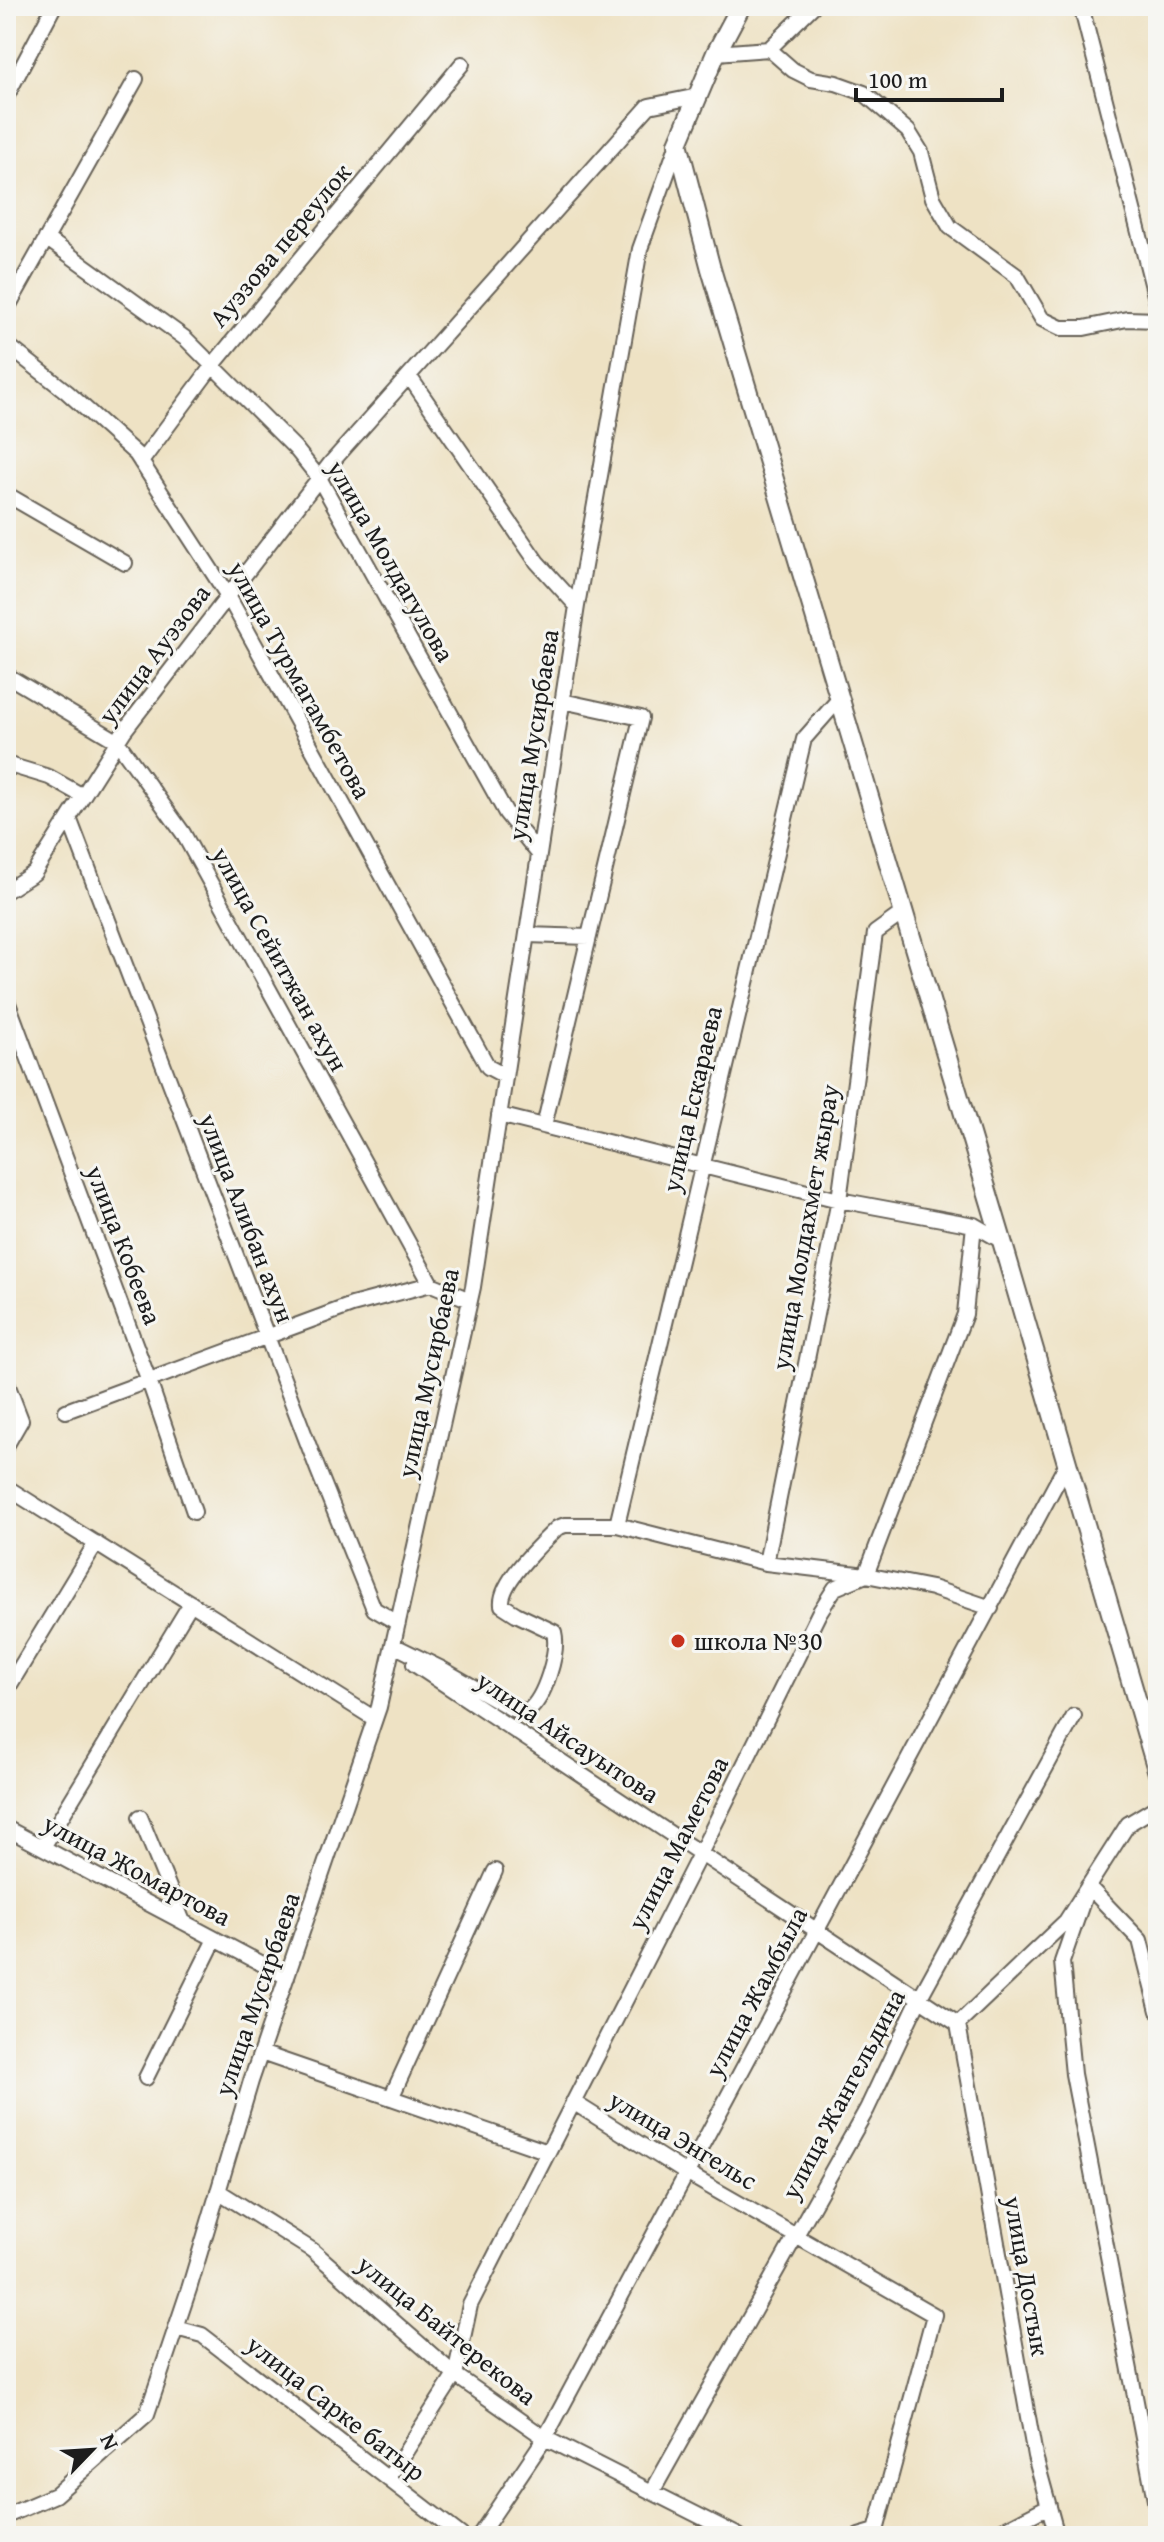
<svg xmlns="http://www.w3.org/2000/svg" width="1164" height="2542" font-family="'Gentium Book Plus',serif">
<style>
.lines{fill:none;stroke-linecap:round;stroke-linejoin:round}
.minor-casing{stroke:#666157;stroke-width:18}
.major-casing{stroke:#666157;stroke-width:22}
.minor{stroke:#fff;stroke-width:14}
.major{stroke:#fff;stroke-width:18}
.poi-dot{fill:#c8321e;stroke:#f6f6f2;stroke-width:3}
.labels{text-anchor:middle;stroke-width:6;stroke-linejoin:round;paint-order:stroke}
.street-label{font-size:26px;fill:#1c1c1c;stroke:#f6f6f2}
.poi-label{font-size:26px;fill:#1c1c1c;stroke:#f6f6f2;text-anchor:start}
</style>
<rect width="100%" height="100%" fill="#f6f6f2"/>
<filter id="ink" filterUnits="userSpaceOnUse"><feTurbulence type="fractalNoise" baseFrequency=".0125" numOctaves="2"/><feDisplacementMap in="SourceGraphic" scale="16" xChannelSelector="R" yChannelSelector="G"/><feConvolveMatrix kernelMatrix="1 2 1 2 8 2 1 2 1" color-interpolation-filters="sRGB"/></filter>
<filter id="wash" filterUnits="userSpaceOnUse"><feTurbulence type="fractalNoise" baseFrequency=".006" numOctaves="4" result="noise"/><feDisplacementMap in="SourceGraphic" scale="32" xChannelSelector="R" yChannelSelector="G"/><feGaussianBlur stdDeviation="1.8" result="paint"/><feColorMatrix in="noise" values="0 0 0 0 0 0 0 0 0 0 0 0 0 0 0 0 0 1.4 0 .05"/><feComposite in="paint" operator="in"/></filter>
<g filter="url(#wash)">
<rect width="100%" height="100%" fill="#eee2c4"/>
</g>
<g filter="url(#ink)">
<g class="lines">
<g class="minor-casing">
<path id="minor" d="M 1081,6 L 1158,307
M 769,49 L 793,70 L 811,79 L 836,83 L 864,93 L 908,131 L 921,152 L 933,198 L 950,227 L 1017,276 L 1042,319 L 1061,328 L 1084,328 L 1127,319 L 1158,320
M 716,53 L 769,49 L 813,6
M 6,97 L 54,6
M 46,238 L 186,339 L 295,448 L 319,478 L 506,813 L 539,854
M 6,310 L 136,79
M 6,344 L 67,392 L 136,454 L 228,596 L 488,1067 L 505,1076
M 409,376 L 537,562 L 577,606
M 141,462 L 213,365 L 462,64
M 6,494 L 125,563
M 6,675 L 117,741 L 183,833 L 431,1284 L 470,1300
M 6,764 L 49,777 L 83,796
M 69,818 L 318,1470 L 374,1609 L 398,1623
M 6,891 L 34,873 L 124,731 L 330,464 L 649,106 L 698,96
M 527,935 L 589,937
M 6,998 L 149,1381 L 194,1512
M 499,1115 L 839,1200 L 974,1225 L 1002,1241
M 544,1126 L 641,718 L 562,701
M 6,1381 L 21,1420 L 6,1446
M 66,1411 L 352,1305 L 431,1284
M 6,1487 L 375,1719
M 617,1525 L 804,739 L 840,698
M 766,1563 L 839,1200 L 875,933 L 904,912
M 393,1645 L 442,1669 L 512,1709 L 528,1711 C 545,1698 559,1652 554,1632 L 516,1614 L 502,1605 C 499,1582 542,1543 557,1528 L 565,1525 L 617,1525 L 766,1563 L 866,1575 L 932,1588 L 991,1608
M 414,1664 L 958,2024
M 6,1691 L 96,1543
M 140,1817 L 183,1922
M 6,1828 L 287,1977
M 43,1847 L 191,1603
M 1158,2011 L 1140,1940 L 1088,1886 L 1062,1962 L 1073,2074 L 1158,2516
M 958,2024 L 1035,2456 L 1057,2536
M 958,2024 L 1066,1921 L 1128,1824 L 1158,1806
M 261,2053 L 548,2152
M 146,2078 L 215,1939
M 391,2098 L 495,1871
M 573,2102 L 686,2173 L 934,2315 L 876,2531 L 859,2536
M 218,2191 L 312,2250 L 455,2375 L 545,2438 L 739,2536
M 176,2328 L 202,2335 L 462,2536
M 388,2479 L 455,2375 L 470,2305 L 700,1854 L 819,1613 L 835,1588 L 866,1575 L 965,1314 L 974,1225
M 652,2492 L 867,2109 L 919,1999 L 1074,1716
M 6,2516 L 55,2495 L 147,2414 L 189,2289 L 251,2081 L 379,1707 L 473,1287 L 577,606 L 640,249 L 678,143
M 479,2536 L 545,2438 L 1066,1465
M 991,2536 L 1049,2506"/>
</g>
<g class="major-casing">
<path id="major" d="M 741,6 L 716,53 L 678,143 L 711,269 L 1002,1241 L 1158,1773"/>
</g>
<use href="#minor" class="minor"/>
<use href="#major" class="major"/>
</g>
</g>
<circle class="poi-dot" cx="678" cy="1641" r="8"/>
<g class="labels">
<g class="street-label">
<text transform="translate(280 245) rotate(-50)" y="9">Ауэзова переулок</text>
<text transform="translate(391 561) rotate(60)" y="9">улица Молдагулова</text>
<text transform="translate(154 654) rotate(-53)" y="9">улица Ауэзова</text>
<text transform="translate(300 680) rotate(61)" y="9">улица Турмагамбетова</text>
<text transform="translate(533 735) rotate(-81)" y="9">улица Мусирбаева</text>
<text transform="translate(280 959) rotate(61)" y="9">улица Сейитжан ахун</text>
<text transform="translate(692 1099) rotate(-77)" y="9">улица Ескараева</text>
<text transform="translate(247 1218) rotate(69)" y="9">улица Алибан ахун</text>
<text transform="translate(805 1227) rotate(-80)" y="9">улица Молдахмет жырау</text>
<text transform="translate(124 1245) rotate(69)" y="9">улица Кобеева</text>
<text transform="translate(428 1373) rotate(-78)" y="9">улица Мусирбаева</text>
<text transform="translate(568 1737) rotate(34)" y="9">улица Айсауытова</text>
<text transform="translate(678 1843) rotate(-63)" y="9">улица Маметова</text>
<text transform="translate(137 1870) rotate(28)" y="9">улица Жомартова</text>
<text transform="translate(756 1992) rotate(-62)" y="9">улица Жамбыла</text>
<text transform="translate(257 1994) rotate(-71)" y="9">улица Мусирбаева</text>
<text transform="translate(843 2094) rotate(-62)" y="9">улица Жангельдина</text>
<text transform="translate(683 2140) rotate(31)" y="9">улица Энгельс</text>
<text transform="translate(1027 2276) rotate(80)" y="9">улица Достык</text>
<text transform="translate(447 2330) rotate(39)" y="9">улица Байтерекова</text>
<text transform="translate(336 2408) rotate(38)" y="9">улица Сарке батыр</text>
</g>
<g class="poi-label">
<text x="694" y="1650">школа №30</text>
</g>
</g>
<rect width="1164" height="2542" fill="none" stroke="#f6f6f2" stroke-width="32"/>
<g transform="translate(92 2450) rotate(65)" stroke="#f6f6f2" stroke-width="6" paint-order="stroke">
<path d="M0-6L14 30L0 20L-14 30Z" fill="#1c1c1c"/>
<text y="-12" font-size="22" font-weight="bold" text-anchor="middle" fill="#1c1c1c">N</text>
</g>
<path d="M856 88v12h146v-12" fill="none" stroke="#1c1c1c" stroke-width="4"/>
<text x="868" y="88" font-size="24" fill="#1c1c1c" stroke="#f6f6f2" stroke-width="6" paint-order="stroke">100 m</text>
</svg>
